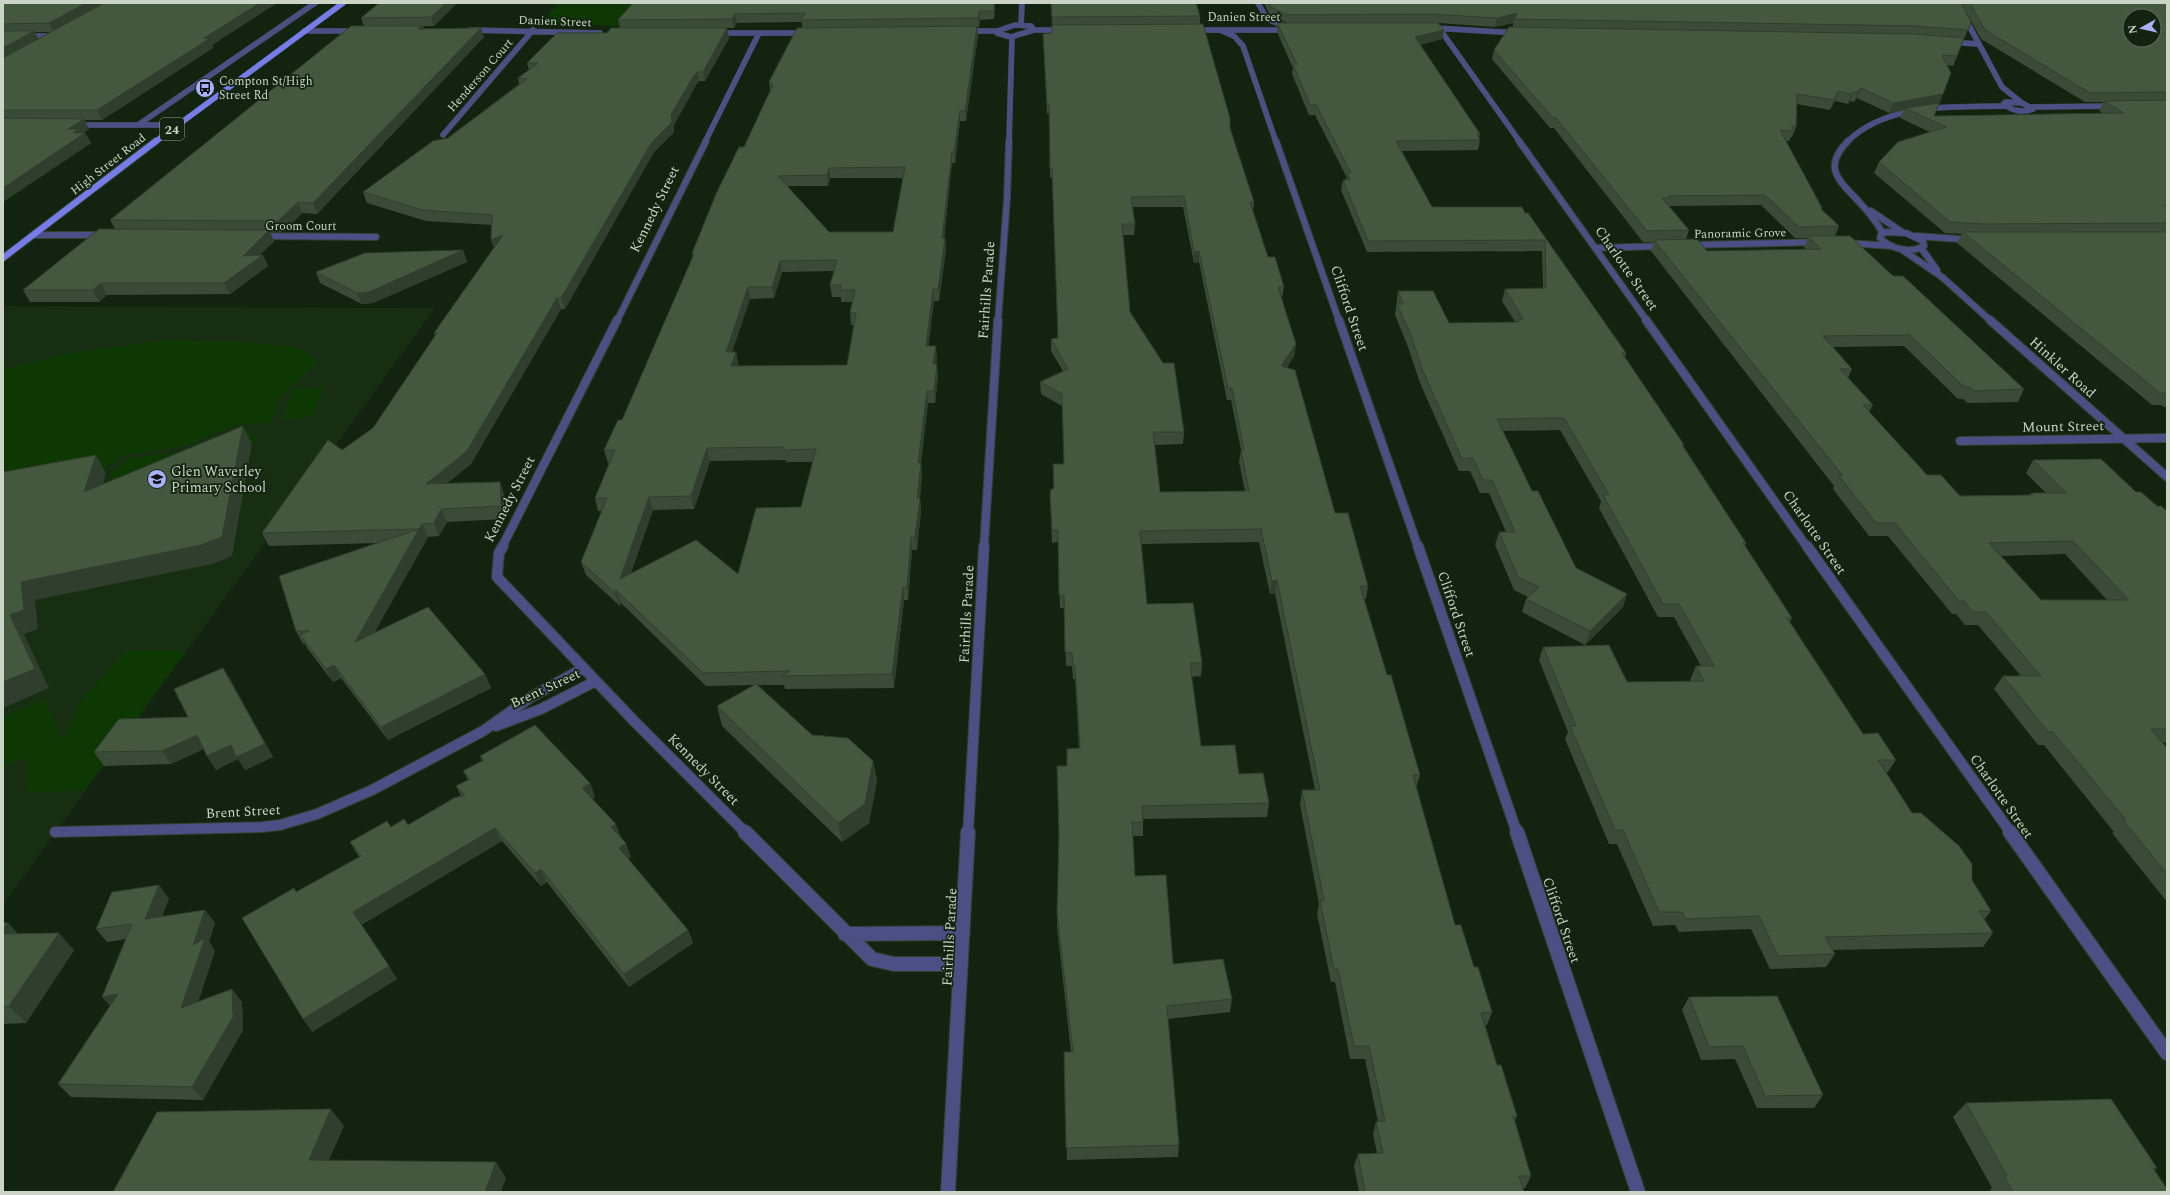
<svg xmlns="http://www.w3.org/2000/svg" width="2170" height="1195" font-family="Spectral,serif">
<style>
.built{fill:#172e13}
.green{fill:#0d3703}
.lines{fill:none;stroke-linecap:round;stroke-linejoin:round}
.minor-far4-casing{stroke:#2f402c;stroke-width:6}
.minor-far3-casing{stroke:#2f402c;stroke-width:8}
.minor-far2-casing{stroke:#2f402c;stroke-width:10}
.minor-far1-casing{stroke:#2f402c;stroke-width:12}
.minor-casing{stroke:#2f402c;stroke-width:16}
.major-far1-casing{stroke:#2f402c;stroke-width:6}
.major-casing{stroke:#2f402c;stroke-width:8}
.minor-far4{stroke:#4b4f83;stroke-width:5.5}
.minor-far3{stroke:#4b4f83;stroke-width:6}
.minor-far2{stroke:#4b4f83;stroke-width:8}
.minor-far1{stroke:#4b4f83;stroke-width:10}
.minor{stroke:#4b4f83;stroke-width:14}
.major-far1{stroke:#787cea;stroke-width:5.5}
.major{stroke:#787cea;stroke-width:6}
.wall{fill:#3a4c37;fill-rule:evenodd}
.shaded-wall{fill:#303e2d}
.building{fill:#445840;stroke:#303e2d;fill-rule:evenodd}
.labels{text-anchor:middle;stroke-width:3.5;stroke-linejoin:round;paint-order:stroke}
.far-street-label{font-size:12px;fill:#cad5c7;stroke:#12240f}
.far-poi-label{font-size:12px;fill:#cad5c7;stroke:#12240f;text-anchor:start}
.shield{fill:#12240f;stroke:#93a090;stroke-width:1}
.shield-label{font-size:13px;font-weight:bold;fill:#cad5c7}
.street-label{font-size:14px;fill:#cad5c7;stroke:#12240f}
.poi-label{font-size:14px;fill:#cad5c7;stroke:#12240f;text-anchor:start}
</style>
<rect width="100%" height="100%" fill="#12240f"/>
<path class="built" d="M 3,306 L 435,308 L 3,905 Z"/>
<path class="green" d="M 559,3 L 653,3 L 636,27 L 541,23 Z
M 165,340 L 241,342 L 296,347 L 319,361 L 279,399 L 271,423 L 234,425 L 187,446 L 124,455 L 103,470 L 3,489 L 3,369 L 72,353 Z
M 325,386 L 314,416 L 281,420 L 293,390 Z
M 232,430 L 246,430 L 261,440 L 211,462 L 114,483 L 109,475 L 129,458 L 185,451 Z
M 126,650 L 186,651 L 84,791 L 28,792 L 26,757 L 3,767 L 3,717 L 45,699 L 63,740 L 81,701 Z"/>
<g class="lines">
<g class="minor-far4-casing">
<path id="minor-far4" d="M 1258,3 L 1267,19 L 1284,26
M 1957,3 L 2002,87 L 2022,103
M 1015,25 L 1031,26 L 1034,30 L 1011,37 L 997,33 L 997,31 Z
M 1021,25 L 1022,3
M 1434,28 L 1518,33
M 1439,28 L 1520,142
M 470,30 L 600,33
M 1034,30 L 1064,30
M 1192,30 L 1290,30
M 1220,30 L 1234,36 L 1243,46 L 1276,142
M 304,31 L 358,31
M 965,31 L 997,31
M 715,33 L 807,33
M 3,36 L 55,36
M 1950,42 L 1978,44
M 2006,102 L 2022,103 L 2033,109 C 2024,113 2010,111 2004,103 Z
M 2032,107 L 2115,106
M 75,125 L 177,125
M 138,125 L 315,3
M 443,135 L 533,30
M 705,142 L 759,33
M 1009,142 L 1012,37
M 1847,142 C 1887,102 1954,107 2006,106"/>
</g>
<g class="minor-far3-casing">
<path id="minor-far3" d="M 1276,141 L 1339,321
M 1519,141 L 1647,321
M 1848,141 C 1821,168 1840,181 1860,203 C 1869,212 1876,222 1883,233
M 1871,211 L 1902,232
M 1887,232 L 1906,233 L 1923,241 L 1924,246 C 1910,254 1891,249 1880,238 L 1881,234 Z
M 34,235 L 104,235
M 258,236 L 376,237
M 1916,236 L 1973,240
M 1846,243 L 1892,246
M 1690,245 L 1820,242
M 1596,248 L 1666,246
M 1921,248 L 1937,270
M 1901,249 L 1942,277 L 1991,321
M 617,321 L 706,141
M 998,321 L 1007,199 L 1009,141"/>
</g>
<g class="minor-far2-casing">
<path id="minor-far2" d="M 1339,320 L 1418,547
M 1646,320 L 1807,547
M 1990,320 L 2167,477
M 1960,441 L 2167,438
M 502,547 L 617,320
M 984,547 L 998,320"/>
</g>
<g class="minor-far1-casing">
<path id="minor-far1" d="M 503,546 L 499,553 L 497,577 L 635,722 L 746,833
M 1418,546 L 1517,833
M 1807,546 L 2011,833
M 496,726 L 541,709 L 596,681
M 55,832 L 262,827 L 280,825 L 317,814 L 372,790 L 483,731 L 531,697 L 584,668
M 968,833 L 984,546"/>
</g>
<g class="minor-casing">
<path id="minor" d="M 745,832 L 872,959 L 894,964 L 961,964
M 1517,832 L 1638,1192
M 2010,832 L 2167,1053
M 845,934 L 963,933
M 948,1192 L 968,832"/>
</g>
<g class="major-far1-casing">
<path id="major-far1" d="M 155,142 L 343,3"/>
</g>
<g class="major-casing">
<path id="major" d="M 3,258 L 156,141"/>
</g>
<use href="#minor-far4" class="minor-far4"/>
<use href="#minor-far3" class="minor-far3"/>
<use href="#minor-far2" class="minor-far2"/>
<use href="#minor-far1" class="minor-far1"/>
<use href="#minor" class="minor"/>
<use href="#major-far1" class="major-far1"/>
<use href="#major" class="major"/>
</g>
<path class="wall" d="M 3,3 L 277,3 L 212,45 L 213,48 L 102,120 L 85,120 L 89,129 L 83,133 L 85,133 L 91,143 L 3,202 ZM 35,32 L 50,32 L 38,39 Z
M 457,3 L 434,26 L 423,26 L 424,29 L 484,37 L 317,214 L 302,213 L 283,232 L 269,232 L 274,241 L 259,255 L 263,255 L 268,266 L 230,294 L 107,295 L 99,302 L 30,302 L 23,290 L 115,229 L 110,220 L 364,26 L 361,18 Z
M 633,3 L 995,3 L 994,19 L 980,20 L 979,27 L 977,27 L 978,35 L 966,121 L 960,121 L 955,163 L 952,163 L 944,238 L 945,238 L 946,249 L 939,301 L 934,301 L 928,346 L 937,358 L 936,364 L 938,376 L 935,403 L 928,403 L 921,463 L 922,475 L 920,498 L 921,510 L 917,550 L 912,550 L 908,600 L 904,600 L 894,688 L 785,689 L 784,685 L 758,685 L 812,735 L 873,761 L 877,780 L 869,823 L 842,842 L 722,726 L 717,706 L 754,685 L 706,686 L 621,603 L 620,606 L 586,575 L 581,562 L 602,511 L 598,511 L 595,498 L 609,463 L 608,463 L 604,450 L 622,420 L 693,257 L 692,254 L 744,147 L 770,90 L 769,82 L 802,28 L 802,22 L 737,23 L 734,28 L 683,28 L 729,38 L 705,81 L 699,81 L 696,85 L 674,125 L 674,132 L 654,152 L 565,309 L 561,309 L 471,464 L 447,483 L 500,482 L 504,495 L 505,519 L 447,522 L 439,536 L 428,537 L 374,633 L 485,674 L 491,688 L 388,740 L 341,678 L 333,682 L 307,648 L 305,644 L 303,644 L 296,631 L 377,543 L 269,546 L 262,533 L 342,450 L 373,428 L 435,336 L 434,333 L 494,248 L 491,240 L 492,225 L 426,221 L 367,203 L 363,192 L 448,138 L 519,84 L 518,78 L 529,70 L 527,63 L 620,28 L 618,20 ZM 830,178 L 903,178 L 893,232 L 829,232 L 787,186 L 828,186 ZM 834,271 L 830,285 L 832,297 L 841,297 L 841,302 L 852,302 L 850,313 L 851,325 L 854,325 L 847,365 L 738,366 L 738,364 L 736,352 L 732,352 L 750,299 L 774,298 L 782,272 ZM 786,460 L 786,462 L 813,462 L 801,507 L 738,574 L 631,573 L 653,510 L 694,509 L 710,461 Z
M 1051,3 L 1200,16 L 1200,24 L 1230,128 L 1254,202 L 1253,213 L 1268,257 L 1284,287 L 1282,298 L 1281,298 L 1296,344 L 1294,356 L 1287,368 L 1335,513 L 1368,586 L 1366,599 L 1364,599 L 1387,675 L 1420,775 L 1416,788 L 1455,925 L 1474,967 L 1492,1012 L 1487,1025 L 1485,1025 L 1497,1065 L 1517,1116 L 1515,1120 L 1531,1176 L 1525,1188 L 1523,1188 L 1524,1192 L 1359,1192 L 1354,1166 L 1358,1154 L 1377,1153 L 1373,1134 L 1376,1122 L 1378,1122 L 1365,1059 L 1350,1059 L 1335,982 L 1331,982 L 1317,914 L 1319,904 L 1300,804 L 1302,790 L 1315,790 L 1275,593 L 1270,594 L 1259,542 L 1141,544 L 1147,604 L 1202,663 L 1201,676 L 1191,677 L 1201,746 L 1239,774 L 1269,803 L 1267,817 L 1143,819 L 1143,836 L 1133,836 L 1135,876 L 1173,964 L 1232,999 L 1230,1012 L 1168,1019 L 1179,1145 L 1178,1157 L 1067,1160 L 1064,1052 L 1071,1052 L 1057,927 L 1057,914 L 1067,766 L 1079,748 L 1075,679 L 1073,679 L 1072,666 L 1066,666 L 1064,608 L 1060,608 L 1058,542 L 1052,543 L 1050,495 L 1064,464 L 1062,406 L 1041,394 L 1040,382 L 1063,371 L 1051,351 L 1051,339 L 1058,338 L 1052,178 L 1050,178 L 1049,114 L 1047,114 L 1043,34 L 1052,33 L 1052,26 ZM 1132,207 L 1183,207 L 1194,263 L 1199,262 L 1227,400 L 1231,400 L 1241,450 L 1239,462 L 1245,491 L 1160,492 L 1155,445 L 1183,444 L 1184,432 L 1130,312 L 1123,235 L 1134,235 L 1135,224 Z
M 1264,3 L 1961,3 L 1971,22 L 1953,66 L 1947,65 L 1943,94 L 1934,116 L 2103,113 L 2099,111 L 2103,102 L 2085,102 L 1981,39 L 1961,3 L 2167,3 L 2167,407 L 2164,407 L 2161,405 L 2152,405 L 1957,243 L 1962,234 L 1945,233 L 1874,173 L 1879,162 L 1930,132 L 1900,118 L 1904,110 L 1889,113 L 1857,98 L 1854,102 L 1850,101 L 1848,104 L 1835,101 L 1830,110 L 1797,104 L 1796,127 L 1792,137 L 1791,137 L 1789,141 L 1786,141 L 1822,208 L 1822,210 L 1839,226 L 1835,236 L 1893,276 L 2024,389 L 2018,402 L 1967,403 L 1963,399 L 1958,399 L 1904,346 L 1833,347 L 1852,369 L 1848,378 L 1873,405 L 1869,412 L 1927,475 L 1960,496 L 2029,495 L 2031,493 L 2046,493 L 2026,473 L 2033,460 L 2136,492 L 2157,506 L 2167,511 L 2167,742 L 2162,743 L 2167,748 L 2167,902 L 2112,833 L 2114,832 L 2044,745 L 2038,745 L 1994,689 L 2003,676 L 2021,676 L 1978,625 L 1965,625 L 1956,614 L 1952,614 L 1888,536 L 1869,536 L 1833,489 L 1834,486 L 1651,251 L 1654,242 L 1643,242 L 1554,128 L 1550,128 L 1492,59 L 1494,50 L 1513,27 L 1513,23 L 1495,27 L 1438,23 L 1444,30 L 1442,39 L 1420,45 L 1480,134 L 1479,138 L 1480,140 L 1478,150 L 1401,151 L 1432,207 L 1525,213 L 1626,353 L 1625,357 L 1684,445 L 1684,447 L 1746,543 L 1745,546 L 1792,618 L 1790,622 L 1863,734 L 1896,760 L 1887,773 L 1886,773 L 1912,813 L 1972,880 L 1991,911 L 1984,920 L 1993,933 L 1983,947 L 1832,950 L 1835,954 L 1826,967 L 1770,969 L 1751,929 L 1679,932 L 1675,925 L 1653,926 L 1617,844 L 1609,844 L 1565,739 L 1568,732 L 1539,660 L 1543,647 L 1627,682 L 1691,682 L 1690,680 L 1696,666 L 1701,666 L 1674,617 L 1658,617 L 1599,508 L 1601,501 L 1560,430 L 1503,431 L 1532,491 L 1576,568 L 1627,594 L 1623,607 L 1585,645 L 1522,612 L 1526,599 L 1528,597 L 1514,590 L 1495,545 L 1499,532 L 1506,532 L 1489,493 L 1480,493 L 1470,471 L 1459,471 L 1420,383 L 1408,347 L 1395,315 L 1398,291 L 1449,323 L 1515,322 L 1502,301 L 1505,289 L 1543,288 L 1542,251 L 1367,252 L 1341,190 L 1343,180 L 1346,180 L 1347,178 L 1315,115 L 1309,115 L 1292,74 L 1293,68 L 1277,32 L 1277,23 L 1287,23 L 1270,16 ZM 1761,205 L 1795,238 L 1808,238 L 1804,248 L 1806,249 L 1707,251 L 1686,239 L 1689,230 L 1669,206 ZM 2065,554 L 2107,600 L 2041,600 L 2000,556 Z
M 463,250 L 467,262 L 373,303 L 362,304 L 320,283 L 316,272 Z
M 223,668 L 231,681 L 273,757 L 245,770 L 238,759 L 216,770 L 207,756 L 204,749 L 171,764 L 104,766 L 94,752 L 188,717 Z
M 480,756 L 590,783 L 595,797 L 592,799 L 621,837 L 631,857 L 628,859 L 688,930 L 693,943 L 629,987 L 547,882 L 541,886 L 502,841 L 361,925 L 397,979 L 312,1032 L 297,892 L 359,857 L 350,842 L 391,827 L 408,825 L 461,796 L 456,786 L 468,780 L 463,771 L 482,761 Z
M 169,898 L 162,917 L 215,923 L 209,942 L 215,951 L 198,1001 L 242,1002 L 243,1030 L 203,1100 L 71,1097 L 58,1084 L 110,1006 L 126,939 L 107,942 L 96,929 Z
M 3,923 L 8,923 L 18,934 L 74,950 L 26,1023 L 3,1024 Z
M 1689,997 L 1823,1095 L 1814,1108 L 1757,1108 L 1735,1059 L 1701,1060 L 1682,1010 Z
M 1966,1103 L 2157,1168 L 2154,1171 L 2167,1192 L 1991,1192 L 1990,1190 L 1992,1188 L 1953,1117 Z"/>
<path class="shaded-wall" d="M 86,3 L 106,3 L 54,32 L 49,23 Z
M 260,3 L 277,3 L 212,45 L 213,48 L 102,120 L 97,110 L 204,38 Z
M 446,3 L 457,3 L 434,26 L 431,17 Z
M 994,3 L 995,3 L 994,19 Z
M 979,11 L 980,20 L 979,27 L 978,18 Z
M 1518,13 L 1514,19 L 1513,23 L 1495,27 L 1497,18 Z
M 735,14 L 737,23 L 734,28 L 732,19 Z
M 422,26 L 425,35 L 418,29 Z
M 977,26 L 978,35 L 966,121 L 965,111 Z
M 481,28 L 484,37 L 317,214 L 313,203 Z
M 727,28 L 729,38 L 705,81 L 703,72 Z
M 1444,30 L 1442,39 L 1414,46 L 1415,37 Z
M 34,31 L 39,40 L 3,60 L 3,48 Z
M 697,72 L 699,81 L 696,85 L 674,125 L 674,132 L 654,152 L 565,309 L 561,298 L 652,142 L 671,115 L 694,75 Z
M 1861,88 L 1857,98 L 1854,102 L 1858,92 Z
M 1838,91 L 1835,101 L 1830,110 L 1834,100 Z
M 1853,92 L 1850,101 L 1848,104 L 1851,94 Z
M 1943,94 L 1938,104 L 1905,108 L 1904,110 L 1889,113 L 1893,103 Z
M 960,111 L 960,121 L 955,163 L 954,152 Z
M 84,119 L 89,129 L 81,134 L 85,133 L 91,143 L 3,202 L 3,188 L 68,129 Z
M 952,152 L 952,163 L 943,249 L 942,238 Z
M 829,168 L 830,178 L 828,186 L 827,175 Z
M 298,202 L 302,213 L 283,232 L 278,221 Z
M 269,230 L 274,241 L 252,263 L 263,255 L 268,266 L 230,294 L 224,283 L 243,256 Z
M 503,235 L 495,251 L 491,240 Z
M 945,238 L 946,249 L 939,301 L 938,289 Z
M 463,250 L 467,262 L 373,303 L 362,304 L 357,293 Z
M 1199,251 L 1199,262 L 1194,263 L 1194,252 Z
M 780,261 L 782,272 L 774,298 L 772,287 Z
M 101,283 L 107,295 L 99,302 L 93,290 Z
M 748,287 L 750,299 L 728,364 L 726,352 Z
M 933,289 L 934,301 L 927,358 L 926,346 Z
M 557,298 L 561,309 L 471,464 L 431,496 L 426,484 Z
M 1296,344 L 1294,356 L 1279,379 L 1281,366 Z
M 936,346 L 937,358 L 934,376 L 933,364 Z
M 736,352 L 738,364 L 734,378 L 731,366 Z
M 937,364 L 938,376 L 935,403 L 934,391 Z
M 927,391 L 928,403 L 919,475 L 918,463 Z
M 243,426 L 252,444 L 232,556 L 212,564 L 35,600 L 38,629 L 24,634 L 49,688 L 3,708 L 3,682 L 10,615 L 21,582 Z
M 707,448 L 710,461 L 694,509 L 691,496 Z
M 96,455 L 106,473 L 96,511 L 84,492 Z
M 921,463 L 922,475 L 918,510 L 917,498 Z
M 500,482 L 504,495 L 505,519 L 501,506 Z
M 649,497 L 653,510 L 624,592 L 620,579 Z
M 920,498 L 921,510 L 917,550 L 915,537 Z
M 441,509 L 447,522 L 439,536 L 434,523 Z
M 422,524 L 428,537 L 362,655 L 355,642 Z
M 911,537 L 912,550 L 908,600 L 907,587 Z
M 1277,580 L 1275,593 L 1270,594 L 1272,581 Z
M 903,587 L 904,600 L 894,688 L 892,674 Z
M 616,590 L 621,603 L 620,606 L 615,593 Z
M 1627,594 L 1623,607 L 1585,645 L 1590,631 Z
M 334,665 L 341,678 L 333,682 L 326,669 Z
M 223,668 L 231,681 L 273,757 L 245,770 L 238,759 L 216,770 L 207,756 Z
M 485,674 L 491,688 L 388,740 L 381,727 Z
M 197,735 L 205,748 L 171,764 L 162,751 Z
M 873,761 L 877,780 L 869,823 L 842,842 L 838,823 Z
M 590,783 L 595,797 L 587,802 L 582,788 Z
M 616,824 L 621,837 L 611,827 Z
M 495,828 L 502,841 L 361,925 L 353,912 Z
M 626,843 L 631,857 L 624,861 L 619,848 Z
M 541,869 L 547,882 L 541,886 L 535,873 Z
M 159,885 L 169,898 L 156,933 L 145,919 Z
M 205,910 L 215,923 L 209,942 L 215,951 L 192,1021 L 181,1008 L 193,945 Z
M 8,923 L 24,940 L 3,936 L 3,930 Z
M 688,930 L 693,943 L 629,987 L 624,974 Z
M 59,933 L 74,950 L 26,1023 L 9,1006 Z
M 389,966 L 397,979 L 312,1032 L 303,1019 Z
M 232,989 L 242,1002 L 243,1030 L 203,1100 L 192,1087 Z
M 118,994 L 114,1010 L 102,997 Z
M 331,1109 L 344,1126 L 322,1176 L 309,1160 Z
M 496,1162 L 506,1178 L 501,1192 L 485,1192 Z"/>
<path class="building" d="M 3,3 L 86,3 L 49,23 L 3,24 Z
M 104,3 L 260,3 L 204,38 L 209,39 L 97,110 L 3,110 L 3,58 Z
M 379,3 L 446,3 L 431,17 L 361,18 Z
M 633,3 L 994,3 L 994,11 L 979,11 L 978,18 L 801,20 L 805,13 L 735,14 L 732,19 L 618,20 Z
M 1051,3 L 1196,3 L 1200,16 L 1052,17 Z
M 1269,3 L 1961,3 L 1971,22 L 1968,30 L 1915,26 L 1514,19 L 1518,13 L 1497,18 L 1429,14 L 1288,15 L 1271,7 Z
M 1970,3 L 2167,3 L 2167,92 L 2090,93 L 1985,30 ZM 2130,16 L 2154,16 L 2154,40 L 2130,40 Z
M 1277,23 L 1438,23 L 1444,30 L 1415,37 L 1480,134 L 1477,134 L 1480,140 L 1396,141 L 1432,207 L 1522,207 L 1525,213 L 1528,213 L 1626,353 L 1622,353 L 1666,418 L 1684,445 L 1682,445 L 1746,543 L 1743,543 L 1792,618 L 1787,618 L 1863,734 L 1878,733 L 1896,760 L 1878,760 L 1912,813 L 1921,813 L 1959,846 L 1972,864 L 1972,880 L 1991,911 L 1979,911 L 1993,933 L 1825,937 L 1835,954 L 1778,956 L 1759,916 L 1685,919 L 1682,912 L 1659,912 L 1623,830 L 1615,830 L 1570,726 L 1576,726 L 1543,647 L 1609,645 L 1627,682 L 1704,681 L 1696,666 L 1714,666 L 1679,604 L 1663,604 L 1603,495 L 1609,495 L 1564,418 L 1497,419 L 1532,491 L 1538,491 L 1576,568 L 1627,594 L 1590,631 L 1526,599 L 1539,587 L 1518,577 L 1499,532 L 1515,532 L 1492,480 L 1483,480 L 1473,458 L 1462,459 L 1423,371 L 1411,335 L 1397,304 L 1404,304 L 1398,291 L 1433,291 L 1449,323 L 1519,322 L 1518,320 L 1523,319 L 1505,289 L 1546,288 L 1545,240 L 1368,241 L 1343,180 L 1350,180 L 1347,173 L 1351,173 L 1316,105 L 1310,105 L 1293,64 L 1297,64 Z
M 1203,24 L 1230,118 L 1230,128 L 1254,202 L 1250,202 L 1268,257 L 1275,257 L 1284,287 L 1278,287 L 1296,344 L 1281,366 L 1295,370 L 1335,513 L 1348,513 L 1368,586 L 1360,586 L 1387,675 L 1391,675 L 1420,775 L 1413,775 L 1455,925 L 1461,925 L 1474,967 L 1478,967 L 1492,1012 L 1481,1013 L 1497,1065 L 1501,1065 L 1517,1116 L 1513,1116 L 1531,1176 L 1519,1176 L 1524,1192 L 1365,1192 L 1358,1154 L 1383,1153 L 1376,1122 L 1385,1121 L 1369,1046 L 1354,1046 L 1338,969 L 1334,969 L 1320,901 L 1324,900 L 1302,790 L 1320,790 L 1277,580 L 1272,581 L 1261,529 L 1140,531 L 1147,604 L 1193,603 L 1202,663 L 1190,663 L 1201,746 L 1235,745 L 1239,774 L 1263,773 L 1269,803 L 1142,806 L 1143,822 L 1132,822 L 1135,876 L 1166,875 L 1173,964 L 1223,959 L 1232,999 L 1167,1006 L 1179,1145 L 1066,1148 L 1064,1052 L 1073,1052 L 1057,914 L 1059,834 L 1057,766 L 1067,766 L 1067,749 L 1080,748 L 1075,666 L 1073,666 L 1072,653 L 1065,652 L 1064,595 L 1059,595 L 1058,530 L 1052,530 L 1050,495 L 1051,489 L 1054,489 L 1053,464 L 1064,464 L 1062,394 L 1040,382 L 1068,369 L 1051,339 L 1058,338 L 1052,168 L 1050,168 L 1049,104 L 1047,104 L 1043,34 L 1052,33 L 1052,25 ZM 1184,196 L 1194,252 L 1199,251 L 1228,388 L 1232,388 L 1244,450 L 1241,450 L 1249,491 L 1160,492 L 1153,432 L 1184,432 L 1174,363 L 1163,363 L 1130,312 L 1122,224 L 1135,224 L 1131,197 Z
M 351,26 L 422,26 L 418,29 L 481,28 L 313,203 L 298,202 L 278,221 L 110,220 Z
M 977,26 L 965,111 L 960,111 L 954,152 L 952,152 L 942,238 L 945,238 L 938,289 L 933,289 L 926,346 L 936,346 L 933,364 L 937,364 L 934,391 L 927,391 L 918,463 L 921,463 L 917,498 L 920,498 L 915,537 L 911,537 L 907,587 L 903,587 L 892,674 L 782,676 L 790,671 L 703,673 L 616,590 L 615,593 L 581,562 L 607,498 L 595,498 L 615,450 L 604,450 L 618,420 L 622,420 L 694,254 L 692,254 L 693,251 L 716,194 L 739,147 L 744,147 L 773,85 L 769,82 L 797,28 ZM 905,167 L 893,232 L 829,232 L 778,176 L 827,175 L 829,168 ZM 837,260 L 830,285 L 841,285 L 840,290 L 855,290 L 850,313 L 856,313 L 847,365 L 731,366 L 736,352 L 726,352 L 748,287 L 772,287 L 780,261 ZM 784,447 L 784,450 L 816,449 L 801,507 L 756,508 L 738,574 L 696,540 L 620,579 L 649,497 L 691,496 L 707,448 Z
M 1509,27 L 1914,34 L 1964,38 L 1957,56 L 1942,55 L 1951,73 L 1943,94 L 1893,103 L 1861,88 L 1858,92 L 1853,92 L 1851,94 L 1838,91 L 1834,100 L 1797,94 L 1796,127 L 1792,126 L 1793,131 L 1780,130 L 1822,208 L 1820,208 L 1839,226 L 1799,227 L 1765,195 L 1668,196 L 1670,198 L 1662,198 L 1689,230 L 1647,231 L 1556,118 L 1553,118 L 1494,50 Z
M 611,28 L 727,28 L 703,72 L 697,72 L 694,75 L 671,115 L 672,122 L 652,142 L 561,298 L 557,298 L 467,451 L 426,484 L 500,482 L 501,506 L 441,509 L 434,523 L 422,524 L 355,642 L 428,607 L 485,674 L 381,727 L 334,665 L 326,669 L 300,635 L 309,631 L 296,631 L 279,576 L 419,529 L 262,533 L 328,440 L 342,450 L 373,428 L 437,333 L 434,333 L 503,235 L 491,240 L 492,215 L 422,210 L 363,192 L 433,141 L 448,138 L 527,79 L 518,78 L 538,63 L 527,63 L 557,33 L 607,33 Z
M 3,31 L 34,31 L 3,48 Z
M 2167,100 L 2167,205 L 2164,205 L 2167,207 L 2167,223 L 1984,224 L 1950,222 L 1879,162 L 1898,142 L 1946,127 L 1905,108 L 1906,108 L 1939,103 L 1934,116 L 2119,113 L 2124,113 L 2104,101 Z
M 3,118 L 84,119 L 68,129 L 78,129 L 73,133 L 85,133 L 3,188 Z
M 99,229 L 269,230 L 243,256 L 263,255 L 224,283 L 101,283 L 93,290 L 23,290 Z
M 1963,232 L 2167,232 L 2167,393 L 2160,393 Z
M 1808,236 L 1850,236 L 1893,276 L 1903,276 L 2024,389 L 1973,391 L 1970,387 L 1964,387 L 1910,335 L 1823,336 L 1852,369 L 1840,369 L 1873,405 L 1863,405 L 1927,475 L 1941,475 L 1960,496 L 2033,495 L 2031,493 L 2066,493 L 2033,460 L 2101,459 L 2136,492 L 2141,492 L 2157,506 L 2161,506 L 2167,511 L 2167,729 L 2151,729 L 2167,748 L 2167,874 L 2123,820 L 2126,820 L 2053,732 L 2048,732 L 2003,676 L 2041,676 L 1986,612 L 1973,612 L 1964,601 L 1959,601 L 1895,523 L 1876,523 L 1839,476 L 1843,476 L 1654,240 L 1697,239 L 1707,251 L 1821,249 ZM 2073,541 L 2129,600 L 2041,600 L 1989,543 Z
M 463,250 L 369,292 L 357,293 L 316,272 L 365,253 Z
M 243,426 L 222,537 L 201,545 L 21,582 L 24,610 L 10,615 L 35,669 L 3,682 L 3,472 L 96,455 L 84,492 Z
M 223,668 L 265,744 L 236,757 L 231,745 L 207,756 L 197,735 L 162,751 L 94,752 L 119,719 L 188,717 L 174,689 Z
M 756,684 L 812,735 L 848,738 L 873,761 L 865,804 L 838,823 L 717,706 Z
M 535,725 L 590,783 L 582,788 L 616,824 L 611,827 L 626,843 L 619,848 L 688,930 L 624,974 L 541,869 L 535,873 L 495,828 L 353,912 L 389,966 L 303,1019 L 242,918 L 294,888 L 296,892 L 361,856 L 350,842 L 387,821 L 391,827 L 404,819 L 408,825 L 454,798 L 465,795 L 456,786 L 470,779 L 463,771 L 484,760 L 480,756 Z
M 159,885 L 145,919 L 205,910 L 193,945 L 205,938 L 181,1008 L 232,989 L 233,1017 L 192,1087 L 58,1084 L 118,994 L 102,997 L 132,924 L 96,929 L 112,892 Z
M 3,923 L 8,923 L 3,930 Z
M 59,933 L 9,1006 L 3,1006 L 3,934 Z
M 1777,996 L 1823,1095 L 1765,1096 L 1743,1046 L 1709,1047 L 1689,997 Z
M 2111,1099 L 2157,1168 L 2153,1168 L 2167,1189 L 2167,1192 L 2013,1192 L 2004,1176 L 2007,1176 L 1966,1103 Z
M 331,1109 L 309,1160 L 496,1162 L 485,1192 L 113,1192 L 157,1112 Z"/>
<defs>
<g id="bus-disc" transform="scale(1)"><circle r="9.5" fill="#a9b0fc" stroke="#12240f"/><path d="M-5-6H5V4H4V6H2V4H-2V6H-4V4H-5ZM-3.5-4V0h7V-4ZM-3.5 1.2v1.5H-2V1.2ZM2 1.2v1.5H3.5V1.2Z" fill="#111"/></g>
<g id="school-disc" transform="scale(1)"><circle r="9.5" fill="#a9b0fc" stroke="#12240f"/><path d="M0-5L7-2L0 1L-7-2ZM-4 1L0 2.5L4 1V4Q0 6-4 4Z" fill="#111"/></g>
</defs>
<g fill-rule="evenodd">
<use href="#bus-disc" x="205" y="88"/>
<use href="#school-disc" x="157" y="479"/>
</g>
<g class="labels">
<g class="far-street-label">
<text x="1244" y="21">Danien Street</text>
<text transform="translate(555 21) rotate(2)" y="4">Danien Street</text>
<text transform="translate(480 75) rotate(-49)" y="4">Henderson Court</text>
<text transform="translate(108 164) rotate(-38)" y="4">High Street Road</text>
<text x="301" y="230">Groom Court</text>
<text transform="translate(1740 233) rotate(-1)" y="4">Panoramic Grove</text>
</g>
<g class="far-poi-label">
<text x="219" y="85">Compton St/High<tspan x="219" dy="14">Street Rd</tspan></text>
</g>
<rect class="shield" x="160" y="118" width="24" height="22" rx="3"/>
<g class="shield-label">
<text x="172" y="134">24</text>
</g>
<g class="street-label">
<text transform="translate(654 209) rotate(-64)" y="5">Kennedy Street</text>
<text transform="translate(1627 268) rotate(55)" y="5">Charlotte Street</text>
<text transform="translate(986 290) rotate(-86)" y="5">Fairhills Parade</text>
<text transform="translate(1350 308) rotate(71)" y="5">Clifford Street</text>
<text transform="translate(2063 367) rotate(42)" y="5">Hinkler Road</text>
<text transform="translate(2063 426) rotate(-1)" y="5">Mount Street</text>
<text transform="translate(509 499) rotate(-63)" y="5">Kennedy Street</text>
<text transform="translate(1815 532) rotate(55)" y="5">Charlotte Street</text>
<text transform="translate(966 614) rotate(-87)" y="5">Fairhills Parade</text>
<text transform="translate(1457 614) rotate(71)" y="5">Clifford Street</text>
<text transform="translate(545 688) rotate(-25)" y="5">Brent Street</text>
<text transform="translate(704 769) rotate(45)" y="5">Kennedy Street</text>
<text transform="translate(2002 796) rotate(55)" y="5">Charlotte Street</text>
<text transform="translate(243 811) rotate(-3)" y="5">Brent Street</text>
<text transform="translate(1562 920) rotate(71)" y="5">Clifford Street</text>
<text transform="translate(949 937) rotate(-87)" y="5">Fairhills Parade</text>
</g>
<g class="poi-label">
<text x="171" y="476">Glen Waverley<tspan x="171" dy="16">Primary School</tspan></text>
</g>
</g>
<rect width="2170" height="1195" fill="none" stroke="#cad5c7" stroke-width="8"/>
<g transform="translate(2142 28) rotate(262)"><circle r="19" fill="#12240f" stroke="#5c6b59"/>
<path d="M0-3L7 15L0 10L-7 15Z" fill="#a9b0fc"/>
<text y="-6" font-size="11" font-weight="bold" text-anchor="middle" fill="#cad5c7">N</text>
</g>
</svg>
